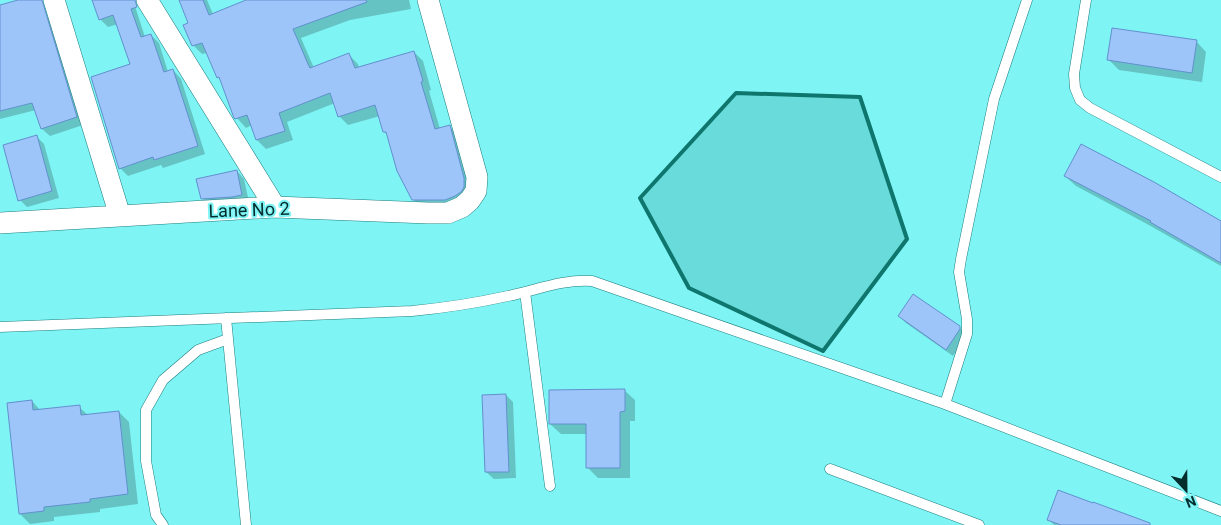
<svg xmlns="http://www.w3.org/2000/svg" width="1221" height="525" font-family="Roboto,sans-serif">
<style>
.shadow{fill:#0003}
.building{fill:#9ec5f9;stroke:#6290ce}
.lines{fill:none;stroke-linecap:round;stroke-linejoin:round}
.service-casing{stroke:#1c7e7f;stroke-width:11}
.minor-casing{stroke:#1c7e7f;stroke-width:22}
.service{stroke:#fff;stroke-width:10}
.minor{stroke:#fff;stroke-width:21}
.marked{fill:#0f766e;fill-opacity:0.2;stroke:#0f766e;stroke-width:4;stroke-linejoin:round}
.labels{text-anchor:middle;stroke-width:4;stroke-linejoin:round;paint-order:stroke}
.street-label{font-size:18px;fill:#042d2d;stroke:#7ff4f5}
</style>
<rect width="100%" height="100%" fill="#7ff4f5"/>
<path class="shadow" d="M 93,0 L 133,0 L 145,37 L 151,35 L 159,43 L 168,72 L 173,70 L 181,79 L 205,154 L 163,168 L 161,165 L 128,176 L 120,168 L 131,65 L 118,24 L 108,27 L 100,19 Z
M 180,0 L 207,0 L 213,14 L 250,0 L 409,0 L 411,9 L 350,20 L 301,38 L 314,68 L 349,55 L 358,64 L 359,68 L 414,52 L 423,61 L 431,90 L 429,91 L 440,129 L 449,126 L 458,135 L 472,196 L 422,208 L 413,199 L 388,135 L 384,132 L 380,116 L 348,125 L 339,116 L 335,103 L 287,122 L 293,140 L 266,149 L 257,140 L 252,125 L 246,128 L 236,117 L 222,82 L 218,77 L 207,53 L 202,54 L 193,45 L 190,24 Z
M 45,15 L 52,23 L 83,125 L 50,136 L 42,129 L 36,110 L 0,119 L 0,25 Z
M 1196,41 L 1206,52 L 1202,82 L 1119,70 L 1109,60 Z
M 36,136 L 44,144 L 59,198 L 27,207 L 20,200 Z
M 237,171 L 244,179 L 249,202 L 209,205 L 202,198 Z
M 1065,176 L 1221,223 L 1221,266 L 1147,224 L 1076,186 Z
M 899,316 L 959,327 L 967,335 L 967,336 L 953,356 L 906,323 Z
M 624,390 L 635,400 L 635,421 L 630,421 L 630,478 L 598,478 L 588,468 L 587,434 L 561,434 L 550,424 Z
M 506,395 L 513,402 L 516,478 L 494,479 L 486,472 Z
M 32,401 L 41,411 L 79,407 L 88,415 L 119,412 L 129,422 L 138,504 L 100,509 L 100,512 L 54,517 L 54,521 L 30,524 L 20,514 Z
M 1094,503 L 1151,525 L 1054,525 L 1048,519 L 1094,505 Z"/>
<path class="building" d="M 18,0 L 42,0 L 77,117 L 41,129 L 32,103 L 0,111 L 0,5 Z
M 92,0 L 135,0 L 137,7 L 131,9 L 141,37 L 151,34 L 164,72 L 173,69 L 198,146 L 154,160 L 153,157 L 119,169 L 91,77 L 130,64 L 113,15 L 99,20 Z
M 179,0 L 203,0 L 209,15 L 246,0 L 366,0 L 367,2 L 293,29 L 308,64 L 310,68 L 349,53 L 355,68 L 414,51 L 423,81 L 421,82 L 435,129 L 450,125 L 464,178 L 464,187 L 461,192 L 455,196 L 445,200 L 412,200 L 397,171 L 386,132 L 383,132 L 375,105 L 338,117 L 330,93 L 279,113 L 285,131 L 256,140 L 247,115 L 235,119 L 234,118 L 219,77 L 217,78 L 202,43 L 192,46 L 183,25 L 188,23 Z
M 1112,28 L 1197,40 L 1192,73 L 1107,60 Z
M 37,135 L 52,191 L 18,201 L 3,145 Z
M 1081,144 L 1154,182 L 1221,221 L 1221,263 L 1150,222 L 1151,221 L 1064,176 Z
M 237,170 L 242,195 L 232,197 L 201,199 L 196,179 Z
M 913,294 L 960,326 L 960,329 L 946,350 L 898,316 Z
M 625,389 L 625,411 L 620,412 L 620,468 L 586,468 L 586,424 L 549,424 L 549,390 Z
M 506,394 L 509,472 L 485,472 L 482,395 Z
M 32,400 L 33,410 L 80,405 L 81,415 L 119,411 L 128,494 L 90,499 L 90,502 L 44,507 L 44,511 L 19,514 L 7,403 Z
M 1058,490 L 1093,503 L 1093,502 L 1150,523 L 1150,525 L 1061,525 L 1047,520 Z"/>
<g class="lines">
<g class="service-casing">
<path id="service" d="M 1086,0 L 1074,74 L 1075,88 L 1080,100 L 1090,108 L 1221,177
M 525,292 L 550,486
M 226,318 L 246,525
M 0,327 L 412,311 C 444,308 476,303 508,296 C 537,290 563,279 592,281 L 945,404 L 1221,511
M 945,404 L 967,334 L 967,319 L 959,272 L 961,259 L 994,99 L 1027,0
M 830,469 L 979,525
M 163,525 L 156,515 L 146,461 L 146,410 L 163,380 L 198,350 L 228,339"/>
</g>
<g class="minor-casing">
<path id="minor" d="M 54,0 L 120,216
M 147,0 L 275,207
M 0,223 L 275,207 L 428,213 L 448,213 L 462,207 L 470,200 L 476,191 L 477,177 L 428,0"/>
</g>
<use href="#service" class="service"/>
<use href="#minor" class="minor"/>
</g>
<path class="marked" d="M 736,93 L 860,97 L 907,239 L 823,351 L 689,288 L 640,198 Z"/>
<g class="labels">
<g class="street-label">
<text transform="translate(249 210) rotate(-2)" y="6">Lane No 2</text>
</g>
</g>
<g transform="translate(1186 490) rotate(158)" stroke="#7ff4f5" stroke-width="4" paint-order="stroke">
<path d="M0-4L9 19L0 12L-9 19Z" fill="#042d2d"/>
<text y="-8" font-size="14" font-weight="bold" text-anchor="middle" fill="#042d2d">N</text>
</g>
</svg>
